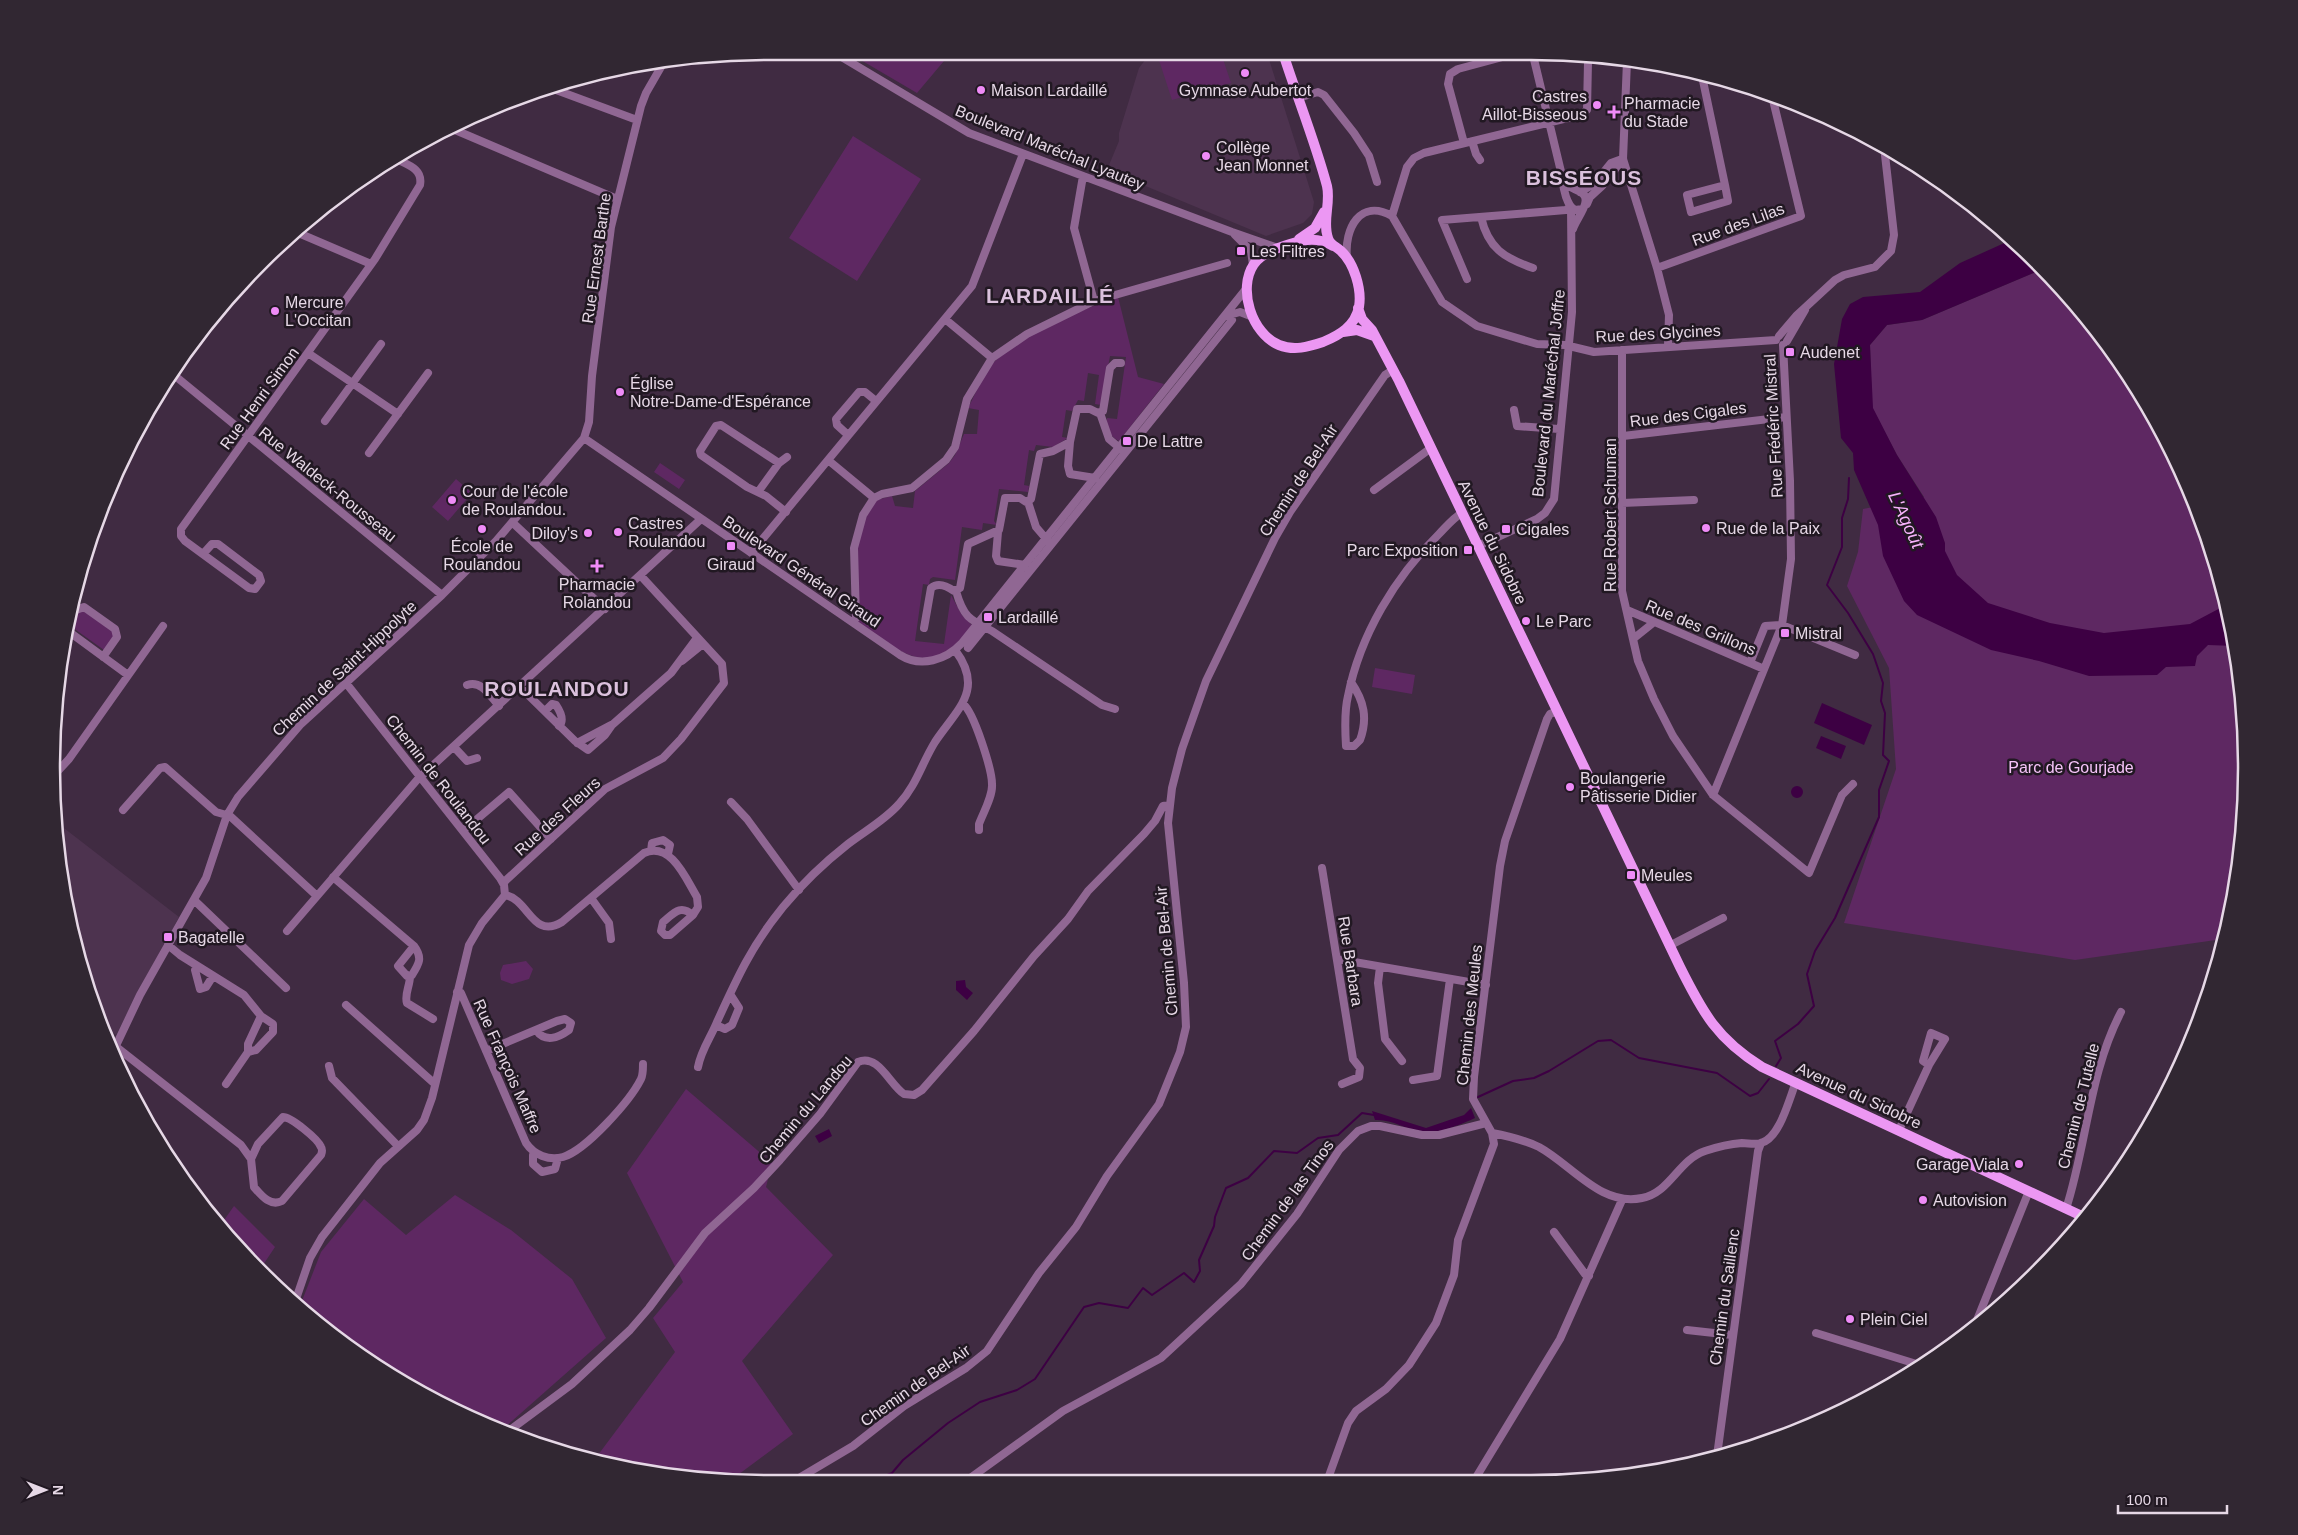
<svg xmlns="http://www.w3.org/2000/svg" width="2298" height="1535" font-family="Helvetica,sans-serif">
<style>
.built{fill:#4d334f}
.green{fill:#5e2862}
.water{fill:#3d0043}
.lines{fill:none;stroke-linecap:round;stroke-linejoin:round}
.stream{stroke:#3d0043;stroke-width:2}
.minor{stroke:#906793;stroke-width:8}
.major{stroke:#ec97f3;stroke-width:10}
.poi-dot{fill:#ef8bf7;stroke:#211822;stroke-width:2}
.labels{text-anchor:middle;stroke-width:5;stroke-linejoin:round;paint-order:stroke}
.poi-label{font-size:16px;fill:#e6d8e6;stroke:#211822;text-anchor:start}
.street-label{font-size:16px;fill:#e6d8e6;stroke:#211822}
.park-label{font-size:16px;fill:#f6c3f9;stroke:#211822}
.water-label{font-size:18px;font-style:italic;fill:#f5b1fa;stroke:#211822}
.district-label{font-size:21px;font-weight:bold;letter-spacing:1px;fill:#dbc1dd;stroke:#211822}
.rim{fill:none;stroke:#e6d8e6;stroke-width:2.5}
</style>
<rect width="100%" height="100%" fill="#402b42"/>
<path class="built" d="M 1267,53 L 1314,202 L 1312,214 L 1303,223 L 1266,236 L 1107,170 L 1119,141 L 1119,133 L 1139,68 L 1149,55 Z
M 60,825 L 179,917 L 116,1035 L 100,1022 L 65,908 Z"/>
<path class="green" d="M 1221,53 L 1231,83 L 1172,100 L 1157,54 Z
M 949,55 L 917,93 L 854,56 Z
M 853,136 L 921,179 L 857,281 L 789,238 Z
M 2043,269 L 2126,369 L 2192,493 L 2233,627 L 2247,767 L 2233,907 L 2223,939 L 2075,960 L 1844,923 L 1896,769 L 1889,668 L 1847,586 L 1858,552 L 1863,509 L 1924,497 L 1897,455 L 1872,408 L 1870,345 L 1887,325 L 1922,320 Z
M 1118,297 L 1138,377 L 1164,384 L 1119,441 C 1109,436 1106,429 1107,418 L 1117,419 L 1126,357 L 1110,356 L 1101,405 L 1095,404 L 1099,375 L 1088,373 L 1084,401 L 1078,400 L 1072,411 L 1066,410 L 1062,437 L 1068,438 L 1053,447 L 1036,445 L 1034,451 L 1029,450 L 1024,485 L 1029,486 L 1028,492 L 999,489 L 994,521 L 997,525 L 983,523 L 982,530 L 962,527 L 955,580 L 933,577 L 930,579 L 929,585 L 923,584 L 915,641 L 944,644 L 951,595 L 962,615 L 973,626 C 928,681 906,655 858,623 L 857,548 L 864,520 L 876,500 L 892,496 L 895,506 L 913,508 L 915,491 L 949,463 L 955,455 L 964,434 L 977,434 L 979,410 L 968,408 C 975,395 981,379 990,367 C 1012,338 1083,309 1118,297 Z
M 660,463 L 685,480 L 679,489 L 654,472 Z
M 456,479 L 472,493 L 448,521 L 432,507 Z
M 84,611 L 112,631 L 114,637 L 104,650 L 69,625 L 77,612 Z
M 1375,668 L 1415,675 L 1412,694 L 1372,687 Z
M 526,961 L 533,969 L 529,979 L 512,984 L 501,980 L 500,973 L 503,965 Z
M 686,1089 L 772,1163 L 766,1187 L 833,1255 L 742,1361 L 793,1434 L 731,1480 L 628,1470 L 595,1459 L 675,1352 L 653,1318 L 683,1282 L 627,1173 Z
M 455,1195 L 511,1230 L 572,1279 L 606,1338 L 504,1428 L 450,1410 L 369,1363 L 300,1306 L 321,1252 L 364,1199 L 406,1235 Z
M 234,1206 L 275,1247 L 259,1271 L 222,1223 Z"/>
<path class="water" d="M 2011,240 L 2043,269 L 1922,320 L 1887,325 L 1870,345 L 1873,408 L 1897,455 L 1936,517 L 1945,543 L 1945,551 L 1957,575 L 1988,603 L 2050,623 L 2104,633 L 2190,624 L 2226,605 L 2233,627 L 2235,646 L 2208,645 L 2197,656 L 2195,666 L 2166,667 L 2157,675 L 2089,676 L 2039,661 L 1991,650 L 1917,615 L 1904,601 L 1883,556 L 1878,525 L 1854,470 L 1853,453 L 1841,438 L 1834,364 L 1842,319 L 1850,304 L 1863,297 L 1920,292 L 1960,263 Z
M 1822,703 L 1872,725 L 1864,745 L 1814,723 Z
M 1821,736 L 1846,746 L 1841,759 L 1816,748 Z
M1791 792a6 6 0 1 1 12 0a6 6 0 1 1-12 0Z
M 965,980 L 966,987 L 973,993 L 967,1000 L 956,990 L 956,981 Z
M 1471,1108 L 1475,1118 C 1462,1124 1436,1135 1421,1132 C 1405,1129 1392,1119 1375,1120 L 1372,1111 L 1426,1128 L 1464,1115 Z
M 829,1129 L 832,1136 L 819,1143 L 815,1136 Z"/>
<g class="lines">
<path class="stream" d="M 2194,1035 L 2197,1027
M 1776,1066 L 1781,1058 L 1775,1041 L 1798,1024 L 1814,1006 L 1807,974 L 1815,951 L 1835,918 L 1879,817 L 1879,790 L 1889,761 L 1883,755 L 1885,713 L 1881,701 L 1883,683 L 1873,654 L 1848,613 L 1827,585 L 1842,547 L 1842,518 L 1848,499 L 1849,478
M 1478,1097 L 1513,1081 L 1534,1078 L 1549,1071 L 1598,1041 L 1611,1040 L 1639,1058 L 1717,1073 L 1750,1096 L 1758,1093 L 1769,1079
M 866,1484 L 892,1473 L 903,1460 L 948,1423 L 980,1402 L 1017,1390 L 1035,1379 L 1084,1307 L 1099,1303 L 1128,1308 L 1143,1288 L 1152,1295 L 1184,1273 L 1194,1282 L 1200,1271 L 1199,1260 L 1214,1226 L 1215,1217 L 1226,1188 L 1248,1178 L 1274,1151 L 1297,1153 L 1318,1138 L 1338,1135 L 1362,1113 L 1374,1115"/>
<path class="minor" d="M 1532,51 L 1563,180 C 1563,189 1567,206 1575,210 L 1583,209
M 840,56 L 969,133 L 1232,232 L 1278,248
M 1627,61 L 1623,159 L 1657,268 L 1669,315 L 1668,346
M 1702,76 L 1725,185
M 548,87 L 637,120
M 1298,98 L 1318,92 L 1324,95 L 1354,133 L 1369,156 L 1377,182
M 455,130 L 617,199
M 1472,141 L 1476,154 L 1480,160
M 1464,143 L 1448,84 L 1450,74 L 1458,69 L 1525,51
M 1083,176 L 1074,228 L 1094,301
M 1563,180 C 1569,188 1574,188 1582,193 C 1593,200 1576,219 1573,229
M 1725,185 L 1728,201 L 1691,212 L 1687,195 Z
M 1580,192 L 1594,184 L 1611,163 L 1622,159
M 1587,204 L 1590,197 L 1602,186 L 1623,159
M 1392,216 L 1407,167 L 1414,158 L 1424,153 L 1580,115 L 1587,110 L 1588,62
M 1481,217 C 1488,248 1504,258 1533,268
M 296,232 L 371,264
M 1235,235 L 1251,251 L 1253,265
M 1347,258 C 1344,229 1360,198 1392,216 L 1442,302 L 1477,326 L 1537,344 L 1565,345 L 1594,352 L 1776,340
M 1657,268 L 1801,216 L 1773,100
M 1467,279 L 1442,220 L 1566,210 L 1570,207
M 1226,316 L 1240,312 L 1253,317
M 945,319 L 992,358
M 1779,336 L 1796,316 L 1835,280 L 1844,275 L 1875,267 L 1891,251 L 1894,235 L 1884,146
M 1787,341 L 1805,310
M 1622,350 L 1622,591 L 1638,661 L 1654,699 L 1673,736 L 1713,795 L 1809,873 L 1842,795 L 1853,784
M 308,353 L 398,414
M 174,375 L 442,595
M 1514,410 L 1517,426 L 1559,429
M 1100,413 L 1109,439 L 1122,450
M 325,421 L 381,344
M 848,435 L 837,425 L 836,419 L 859,392 L 865,392 L 876,401
M 1623,436 L 1786,417
M 584,438 L 900,655 C 921,668 946,660 962,643 L 1246,289
M 1070,442 L 1068,466 L 1070,474 L 1095,478
M 369,453 L 428,373
M 828,460 L 874,498
M 779,463 L 721,425 L 716,426 L 700,451 L 701,455 L 747,487 L 766,496 L 786,512
M 1374,490 L 1431,448
M 758,492 L 779,463 L 787,457
M 1028,502 L 1036,527 L 1048,541
M 1622,503 L 1694,500
M 513,523 L 605,609
M 998,532 L 996,556 L 998,561 L 1025,565
M 1478,546 L 1537,519 L 1545,513 L 1554,499 L 1572,312 L 1571,208
M 751,553 L 972,286 L 1023,154
M 203,554 L 212,544 L 218,544 L 259,575 L 261,581 L 255,589 L 249,588 L 185,541 L 181,536 L 181,529 L 375,259 L 420,185 C 423,169 408,165 396,159
M 956,591 C 963,616 969,620 992,631 L 1102,705 L 1115,709
M 1627,610 L 1764,669
M 70,617 L 76,610 L 84,607 L 115,629 L 117,637 L 103,657
M 853,622 L 856,618 L 854,548 L 863,515 L 874,498 L 882,494 L 912,488 L 946,460 L 955,447 L 967,399 L 992,358 L 1027,334 L 1094,301 L 1227,263
M 924,628 L 931,588 C 938,582 947,586 954,591 L 960,588 L 968,544 L 999,530 L 1005,498 L 1020,498 L 1026,502 L 1031,499 L 1040,454 L 1053,451 L 1070,442 L 1077,409 L 1090,409 L 1098,413 L 1103,411 L 1110,368 L 1115,363 L 1121,363
M 68,631 L 128,675
M 1633,639 L 1653,623
M 968,648 L 1232,320
M 682,661 L 703,644
M 1750,663 L 1765,626 L 1782,625 L 1855,655
M 1351,682 C 1364,701 1368,718 1360,740 L 1354,746 L 1346,746 C 1345,730 1344,712 1348,696 C 1360,635 1395,577 1439,534 C 1446,527 1453,518 1462,513
M 346,683 L 500,878 L 504,885 L 505,895
M 467,685 C 482,680 490,696 499,706
M 520,687 L 575,741 L 588,750 L 605,735 L 612,725 L 671,673 L 697,638
M 963,704 C 974,712 992,770 992,784 C 993,796 983,813 979,824 L 979,830
M 545,711 L 552,704 L 556,705 C 560,711 565,720 559,726
M 1557,711 L 1550,714 L 1547,719 L 1505,841 L 1500,866 L 1474,1077 L 1473,1099 L 1492,1133 C 1508,1136 1524,1140 1539,1147 C 1572,1165 1601,1207 1642,1198 C 1670,1193 1678,1160 1705,1151 C 1717,1147 1729,1144 1742,1143 C 1748,1143 1755,1145 1761,1143 C 1780,1138 1789,1099 1796,1082
M 577,743 L 611,725
M 454,747 L 467,761 L 477,758
M 56,773 L 69,759 L 163,626
M 1713,795 L 1782,625 L 1791,559 L 1790,481 L 1783,345
M 731,802 L 747,819 L 799,890
M 123,810 L 160,768 L 165,767 L 216,812 L 230,816 L 317,896
M 463,831 L 509,792 L 551,839
M 651,851 L 652,843 L 663,840 L 670,845 L 668,854
M 1322,868 L 1353,1059 L 1360,1068 L 1359,1077 L 1342,1084
M 333,877 L 414,946 L 398,966 L 407,976 L 412,975 C 419,964 423,958 414,946
M 503,883 L 605,789 L 663,758 L 681,739 L 724,683 L 722,664 L 641,576
M 505,895 C 529,899 532,940 562,922 L 644,853 C 671,841 686,879 697,897 L 698,907 L 693,915 C 680,904 674,913 663,922 L 661,931 L 665,935 L 670,935 L 693,915
M 591,898 L 609,923 L 611,939
M 194,900 L 286,988
M 287,931 L 417,780 L 701,519
M 168,945 L 180,955 L 244,995 L 261,1016 L 248,1044 L 248,1052 L 256,1050 L 273,1032 L 273,1024 L 261,1016
M 1669,946 L 1723,918
M 1337,959 L 1486,985
M 197,966 L 195,970 L 200,989 L 206,987 L 213,976
M 1380,967 L 1378,983 L 1385,1039 L 1402,1061
M 410,976 C 410,986 404,995 407,1003 L 433,1019
M 457,992 L 461,993 L 526,1143 C 534,1155 549,1161 563,1157 C 586,1150 630,1101 641,1079 C 643,1075 643,1069 643,1064
M 346,1005 L 435,1084
M 716,1025 L 725,1029 L 732,1025 L 739,1008 L 730,994
M 115,1046 L 241,1145 L 251,1159 L 254,1187 C 261,1195 270,1207 282,1201 L 321,1155 C 322,1152 323,1150 321,1147 C 318,1139 291,1117 283,1117 L 258,1144 L 251,1159
M 486,1051 L 557,1021 L 565,1019 L 571,1023 L 569,1030 C 558,1038 545,1043 536,1030
M 112,1054 L 140,995 L 206,878 L 227,815 L 238,797 L 301,724 L 442,595 L 496,541 L 584,438 L 589,422 L 592,376 L 611,227 L 641,106 L 646,93 L 665,60
M 329,1066 L 332,1078 L 398,1146
M 698,1067 C 701,1050 711,1037 717,1022 C 737,978 752,945 783,907 C 802,884 825,862 848,844 C 865,831 885,820 899,804 C 916,786 922,763 935,742 C 957,709 985,690 955,650
M 1413,1080 L 1437,1076 L 1450,979
M 226,1084 L 248,1052
M 1899,1130 L 1929,1065 L 1945,1039 L 1931,1033 L 1923,1061 L 1929,1065
M 535,1152 L 533,1155 L 533,1164 L 542,1172 L 555,1169 L 558,1158
M 2066,1209 C 2087,1144 2089,1073 2121,1012
M 1554,1232 L 1585,1274 L 1589,1276
M 295,1302 L 310,1258 L 322,1237 L 380,1163 L 417,1130 L 424,1120 L 432,1098 L 469,945 L 482,923 L 505,895
M 1975,1325 L 2029,1191
M 1687,1330 L 1732,1335
M 1816,1333 L 1923,1366
M 510,1430 L 572,1384 L 630,1330 L 649,1308 L 705,1233 L 754,1188 L 780,1160 L 820,1114 L 858,1062 C 878,1053 890,1085 904,1094 L 914,1095 L 922,1090 L 974,1031 L 1034,956 L 1068,919 L 1088,891 L 1144,834 L 1155,821 L 1163,806 L 1169,805
M 1717,1456 L 1758,1151 L 1761,1143
M 789,1484 L 853,1446 L 904,1406 L 966,1368 L 987,1351 L 1039,1273 L 1076,1227 L 1107,1176 L 1159,1104 L 1180,1052 L 1186,1027 L 1184,983 L 1168,823 L 1172,788 L 1182,749 L 1206,681 L 1275,538 L 1290,512 L 1385,375 L 1393,370
M 962,1484 L 1063,1411 L 1161,1358 L 1241,1284 L 1297,1214 L 1339,1150 L 1358,1131 L 1371,1126 L 1380,1126 L 1422,1135 L 1439,1135 L 1486,1123
M 1326,1484 L 1348,1423 L 1356,1411 L 1386,1389 L 1409,1365 L 1436,1323 L 1454,1275 L 1458,1240 L 1494,1144 L 1492,1133
M 1472,1484 L 1560,1339 L 1622,1200"/>
<path class="major" d="M 1283,53 C 1297,97 1315,141 1327,186 C 1331,203 1322,221 1328,238 C 1330,245 1336,246 1341,251 C 1354,263 1362,289 1359,307 C 1355,326 1340,335 1323,342 C 1308,347 1294,351 1279,345 C 1252,334 1237,289 1254,264 C 1262,253 1277,248 1290,244 C 1306,239 1318,237 1333,246
M 1299,239 L 1315,228 L 1324,212
M 1358,308 L 1362,319 L 1372,330 L 1399,381 L 1680,967 C 1703,1013 1717,1039 1762,1067 L 2084,1217
M 1343,332 L 1357,330 L 1374,336"/>
</g>
<g class="poi-dot">
<circle cx="1245" cy="73" r="5"/>
<circle cx="981" cy="90" r="5"/>
<circle cx="1597" cy="105" r="5"/>
<path d="M1611.5 104.5h5v5h5v5h-5v5h-5v-5h-5v-5h5z"/>
<circle cx="1206" cy="156" r="5"/>
<rect x="1236" y="246" width="10" height="10" rx="2.5"/>
<circle cx="275" cy="311" r="5"/>
<rect x="1785" y="347" width="10" height="10" rx="2.5"/>
<circle cx="620" cy="392" r="5"/>
<rect x="1122" y="436" width="10" height="10" rx="2.5"/>
<circle cx="452" cy="500" r="5"/>
<circle cx="1706" cy="528" r="5"/>
<circle cx="482" cy="529" r="5"/>
<rect x="1501" y="524" width="10" height="10" rx="2.5"/>
<circle cx="618" cy="532" r="5"/>
<circle cx="588" cy="533" r="5"/>
<rect x="726" y="541" width="10" height="10" rx="2.5"/>
<rect x="1463" y="545" width="10" height="10" rx="2.5"/>
<path d="M594.5 558.5h5v5h5v5h-5v5h-5v-5h-5v-5h5z"/>
<rect x="983" y="612" width="10" height="10" rx="2.5"/>
<circle cx="1526" cy="621" r="5"/>
<rect x="1780" y="628" width="10" height="10" rx="2.5"/>
<circle cx="1570" cy="787" r="5"/>
<rect x="1626" y="870" width="10" height="10" rx="2.5"/>
<rect x="163" y="932" width="10" height="10" rx="2.5"/>
<circle cx="2019" cy="1164" r="5"/>
<circle cx="1923" cy="1200" r="5"/>
<circle cx="1850" cy="1319" r="5"/>
</g>
<g class="labels">
<g class="poi-label">
<text x="991" y="96">Maison Lardaillé</text>
<text x="1245" y="96" text-anchor="middle">Gymnase Aubertot</text>
<text x="1587" y="102" text-anchor="end">Castres<tspan x="1587" dy="18">Aillot-Bisseous</tspan></text>
<text x="1624" y="109">Pharmacie<tspan x="1624" dy="18">du Stade</tspan></text>
<text x="1216" y="153">Collège<tspan x="1216" dy="18">Jean Monnet</tspan></text>
<text x="1251" y="257">Les Filtres</text>
<text x="285" y="308">Mercure<tspan x="285" dy="18">L'Occitan</tspan></text>
<text x="1800" y="358">Audenet</text>
<text x="630" y="389">Église<tspan x="630" dy="18">Notre-Dame-d'Espérance</tspan></text>
<text x="1137" y="447">De Lattre</text>
<text x="462" y="497">Cour de l'école<tspan x="462" dy="18">de Roulandou.</tspan></text>
<text x="628" y="529">Castres<tspan x="628" dy="18">Roulandou</tspan></text>
<text x="1716" y="534">Rue de la Paix</text>
<text x="1516" y="535">Cigales</text>
<text x="578" y="539" text-anchor="end">Diloy's</text>
<text x="482" y="552" text-anchor="middle">École de<tspan x="482" dy="18">Roulandou</tspan></text>
<text x="1458" y="556" text-anchor="end">Parc Exposition</text>
<text x="731" y="570" text-anchor="middle">Giraud</text>
<text x="597" y="590" text-anchor="middle">Pharmacie<tspan x="597" dy="18">Rolandou</tspan></text>
<text x="998" y="623">Lardaillé</text>
<text x="1536" y="627">Le Parc</text>
<text x="1795" y="639">Mistral</text>
<text x="1580" y="784">Boulangerie<tspan x="1580" dy="18">Pâtisserie Didier</tspan></text>
<text x="1641" y="881">Meules</text>
<text x="178" y="943">Bagatelle</text>
<text x="2009" y="1170" text-anchor="end">Garage Viala</text>
<text x="1933" y="1206">Autovision</text>
<text x="1860" y="1325">Plein Ciel</text>
</g>
<g class="street-label">
<text transform="translate(1050 147) rotate(22)" y="6">Boulevard Maréchal Lyautey</text>
<text transform="translate(1738 224) rotate(-20)" y="6">Rue des Lilas</text>
<text transform="translate(596 258) rotate(-82)" y="6">Rue Ernest Barthe</text>
<text transform="translate(1658 333) rotate(-3)" y="6">Rue des Glycines</text>
<text transform="translate(1548 393) rotate(-84)" y="6">Boulevard du Maréchal Joffre</text>
<text transform="translate(259 398) rotate(-54)" y="6">Rue Henri Simon</text>
<text transform="translate(1688 414) rotate(-7)" y="6">Rue des Cigales</text>
<text transform="translate(1773 426) rotate(-93)" y="6">Rue Frédéric Mistral</text>
<text transform="translate(1298 480) rotate(-57)" y="6">Chemin de Bel-Air</text>
<text transform="translate(328 484) rotate(39)" y="6">Rue Waldeck-Rousseau</text>
<text transform="translate(1610 515) rotate(-90)" y="6">Rue Robert Schuman</text>
<text transform="translate(1493 542) rotate(64)" y="6">Avenue du Sidobre</text>
<text transform="translate(802 571) rotate(34)" y="6">Boulevard Général Giraud</text>
<text transform="translate(1701 627) rotate(23)" y="6">Rue des Grillons</text>
<text transform="translate(344 668) rotate(-43)" y="6">Chemin de Saint-Hippolyte</text>
<text transform="translate(439 779) rotate(52)" y="6">Chemin de Roulandou</text>
<text transform="translate(557 816) rotate(-42)" y="6">Rue des Fleurs</text>
<text transform="translate(1166 951) rotate(-95)" y="6">Chemin de Bel-Air</text>
<text transform="translate(1351 961) rotate(81)" y="6">Rue Barbara</text>
<text transform="translate(1469 1015) rotate(-84)" y="6">Chemin des Meules</text>
<text transform="translate(508 1066) rotate(66)" y="6">Rue François Maffre</text>
<text transform="translate(1859 1095) rotate(25)" y="6">Avenue du Sidobre</text>
<text transform="translate(2078 1106) rotate(-76)" y="6">Chemin de Tutelle</text>
<text transform="translate(805 1109) rotate(-50)" y="6">Chemin du Landou</text>
<text transform="translate(1287 1200) rotate(-54)" y="6">Chemin de las Tinos</text>
<text transform="translate(1724 1297) rotate(-82)" y="6">Chemin du Saillenc</text>
<text transform="translate(915 1385) rotate(-35)" y="6">Chemin de Bel-Air</text>
</g>
<g class="park-label">
<text x="2071" y="773">Parc de Gourjade</text>
</g>
<g class="water-label">
<text transform="translate(1906 520) rotate(65)" y="6">L'Agoût</text>
</g>
<g class="district-label">
<text x="1584" y="185">BISSÉOUS</text>
<text x="1050" y="303">LARDAILLÉ</text>
<text x="557" y="696">ROULANDOU</text>
</g>
</g>
<path d="M0 0H2298V1535H0ZM767 60H1531A707 707 0 0 1 2238 767V768A707 707 0 0 1 1531 1475H767A707 707 0 0 1 60 768V767A707 707 0 0 1 767 60Z" fill="#312732" fill-rule="evenodd"/>
<path class="rim" d="M767 60H1531A707 707 0 0 1 2238 767V768A707 707 0 0 1 1531 1475H767A707 707 0 0 1 60 768V767A707 707 0 0 1 767 60Z"/>
<g transform="translate(45 1490) rotate(90)" stroke="#211822" stroke-width="4" paint-order="stroke">
<path d="M0-4L9 19L0 12L-9 19Z" fill="#e6d8e6"/>
<text y="-8" font-size="14" font-weight="bold" text-anchor="middle" fill="#e6d8e6">N</text>
</g>
<path d="M2118 1505v8h109v-8" fill="none" stroke="#e6d8e6" stroke-width="2.5"/>
<text x="2126" y="1505" font-size="15" fill="#e6d8e6" stroke="#211822" stroke-width="4" paint-order="stroke">100 m</text>
</svg>
